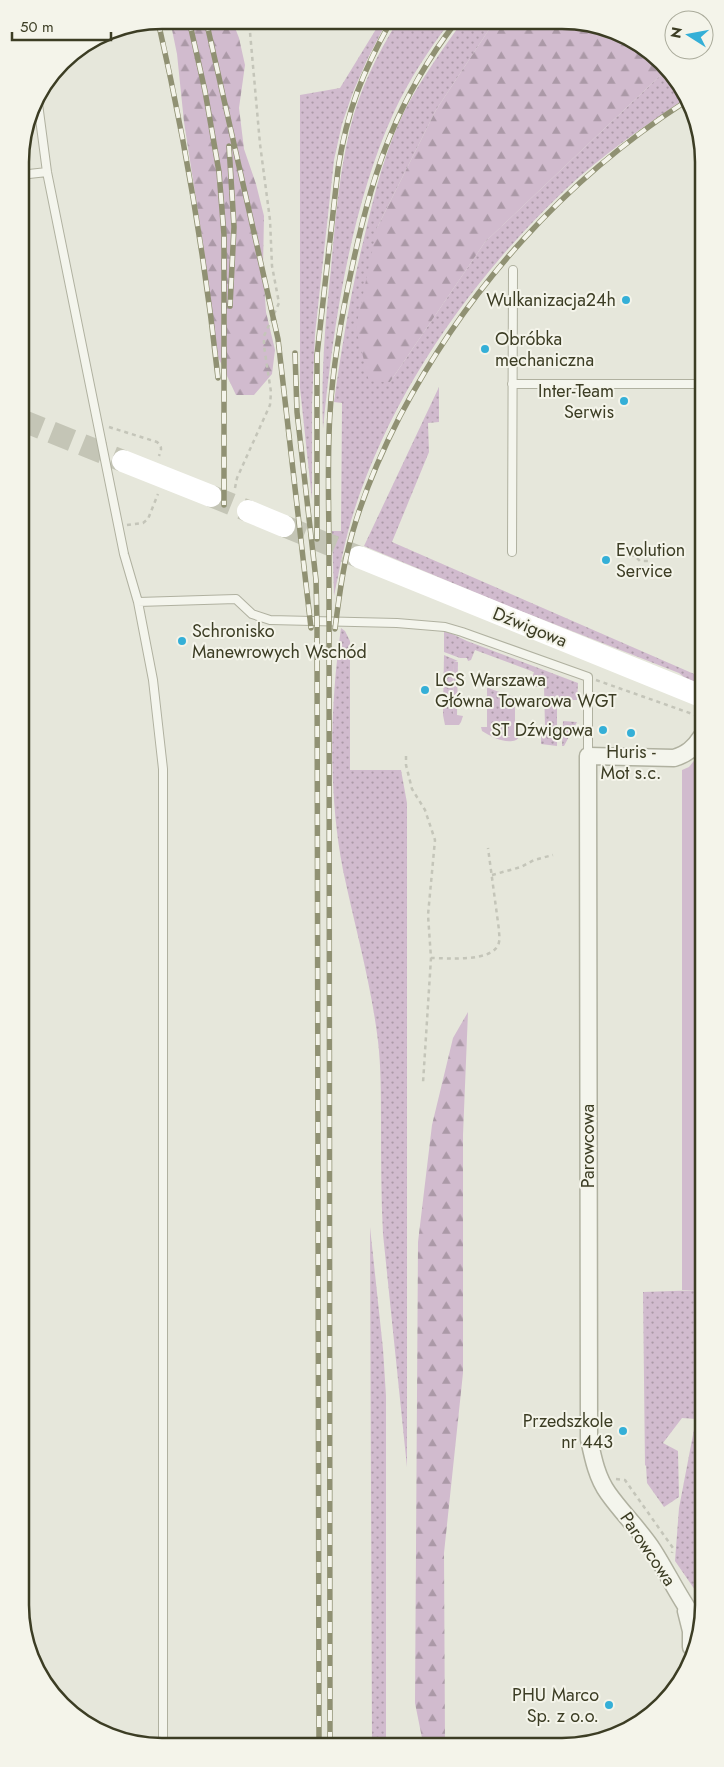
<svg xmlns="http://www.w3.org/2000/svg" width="724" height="1767" font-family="Jost,sans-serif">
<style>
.grass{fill:url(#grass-dots)}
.forest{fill:url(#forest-firs)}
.garden{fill:#d1bbce}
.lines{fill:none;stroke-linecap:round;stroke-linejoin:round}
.secondary-tunnel{stroke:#c4c5b6;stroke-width:22;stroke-dasharray:22 11;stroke-linecap:butt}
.service-casing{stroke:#b0b1a0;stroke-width:10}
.minor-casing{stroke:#b0b1a0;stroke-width:19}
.path{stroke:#c4c5b9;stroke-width:2.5;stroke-dasharray:4 4;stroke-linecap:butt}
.service{stroke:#f4f5ed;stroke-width:8}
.minor{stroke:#f4f5ed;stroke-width:16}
.secondary{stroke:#fff;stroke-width:22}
.rail-casing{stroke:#909173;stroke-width:5.5}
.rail{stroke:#f4f4ea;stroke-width:4;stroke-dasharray:11;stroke-linecap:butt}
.poi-dot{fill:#34afd7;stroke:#f4f4ea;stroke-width:2}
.labels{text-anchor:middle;stroke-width:4;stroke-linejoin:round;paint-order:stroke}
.poi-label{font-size:18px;fill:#3c3d24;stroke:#f4f4ea;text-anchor:end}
.street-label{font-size:18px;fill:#3c3d24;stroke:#f4f4ea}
.rim{fill:none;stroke:#3c3d24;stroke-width:2.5}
</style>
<defs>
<pattern id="grass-dots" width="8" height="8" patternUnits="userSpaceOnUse" patternTransform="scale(1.25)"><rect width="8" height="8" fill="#d1bbce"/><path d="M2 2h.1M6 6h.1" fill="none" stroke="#ab99a7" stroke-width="1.8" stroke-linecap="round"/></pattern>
<pattern id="forest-firs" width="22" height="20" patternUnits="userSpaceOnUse" patternTransform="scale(1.25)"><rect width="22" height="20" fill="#d1bbce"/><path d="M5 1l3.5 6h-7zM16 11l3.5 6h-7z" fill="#ab99a7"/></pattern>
</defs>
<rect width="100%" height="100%" fill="#e6e7db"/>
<path class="grass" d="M 381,21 L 387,21 L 367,60 L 353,92 L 342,124 L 334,160 L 315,334 L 312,404 L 312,500 L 300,388 L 300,95 L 340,88 Z
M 398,21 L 450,22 C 429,49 409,80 394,112 C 351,206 333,326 323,429 C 321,375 325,322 331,269 C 335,222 339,175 350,129 C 359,91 377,54 398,21 Z
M 462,22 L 494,22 L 436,110 L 377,228 L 390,382 L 485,242 L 665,71 L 683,100 C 643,127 601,156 566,189 C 473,277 394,388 354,511 C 345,539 340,567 334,596 L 332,531 L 341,531 L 342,403 L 334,402 C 342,345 351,290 365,234 C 375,191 386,147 406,108 C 422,78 442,50 462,22 Z
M 439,387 L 439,422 L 428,423 L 429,452 L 392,542 L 701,677 L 701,683 L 699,684 L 684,677 L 679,673 L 503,604 L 364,546 Z
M 341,628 L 345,631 L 350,641 L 350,770 L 401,770 L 407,803 L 407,1467 L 383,1234 C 381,1196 381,1159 381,1121 C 381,1094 381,1067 378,1041 C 371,983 355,927 343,870 C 328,792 330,706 341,628 Z
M 444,630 L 467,641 L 578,683 L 577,700 L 557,700 L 557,746 L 541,744 L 541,726 L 545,726 L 544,687 L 534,687 L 531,682 L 534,672 L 475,650 L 471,660 L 468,661 L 467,658 L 460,658 L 444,652 Z
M 444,655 L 458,661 L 454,662 L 453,715 L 443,715 Z
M 491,689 L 511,696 L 511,737 L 491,730 Z
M 563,721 L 577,722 L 564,746 L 562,746 Z
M 370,1227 L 383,1349 L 386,1396 L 386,1743 L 372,1743 Z
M 703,1290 L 704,1603 L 675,1561 L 679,1508 L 696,1419 L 682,1418 L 663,1443 L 678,1451 L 679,1497 L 664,1507 L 647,1483 L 646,1465 L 645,1466 L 643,1292 Z"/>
<path class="forest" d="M 170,20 L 232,20 L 239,38 L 245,65 L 239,108 L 244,149 L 256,184 L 264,216 L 263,268 L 266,312 L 275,350 L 272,374 L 254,395 L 236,395 L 218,357 L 211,319 L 203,244 L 184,122 L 177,54 Z
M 494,22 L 589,23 L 656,55 L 665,71 L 485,242 L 390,382 L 369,381 L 356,328 L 377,228 L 436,110 Z
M 468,1012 L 463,1135 L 463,1373 L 444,1553 L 445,1743 L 423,1743 L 415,1703 L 418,1242 L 432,1125 L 453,1038 Z"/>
<path class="garden" d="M 454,662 L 458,662 L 457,715 L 463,716 L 461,722 L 459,725 L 445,725 L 443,715 L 453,715 Z
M 487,687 L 491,689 L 491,730 L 509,737 L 511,736 L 511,696 L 515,697 L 515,736 L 520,736 C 513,748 491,737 482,731 L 481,727 L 487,727 Z
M 701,752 L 703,1290 L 682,1290 L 682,770 L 689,767 Z"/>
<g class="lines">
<path class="secondary-tunnel" d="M 21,420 L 123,461
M 211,496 L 248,511
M 284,526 L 359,557"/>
<g class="service-casing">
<path id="service" d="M 37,96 L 47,172 L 124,554 L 138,602 L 153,680 L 163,769 L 163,1744
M 20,175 L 47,172
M 512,384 L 700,384
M 512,552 L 513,270
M 138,602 L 236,599 L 252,614 L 270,620 L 397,623 L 445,627 L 462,632 L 588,677 L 588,756"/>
</g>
<g class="minor-casing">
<path id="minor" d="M 686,1611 L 691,1631 L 691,1647
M 699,1625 C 681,1602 669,1575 653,1550 C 640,1530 622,1513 608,1493 C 597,1478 593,1458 589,1439 L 588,756 L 674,758 C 687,754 694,748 701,737"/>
</g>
<path class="path" d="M 109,427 L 157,442 C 163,447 161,450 159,456
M 235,488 L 237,478 L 270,405 L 271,392 L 264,346 L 264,336 L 279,303 L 272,266 L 270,220 L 260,144 L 249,21
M 127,525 L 143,523 L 148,519 L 158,494
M 630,555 L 635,556 L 640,561 L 649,561
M 596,680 L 701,717
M 406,756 L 406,765 L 412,789 L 425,810 L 435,840 L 428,915 L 431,958 L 423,1083
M 492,875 L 521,867 L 534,860 L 553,855
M 431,958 C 447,958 495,963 499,942 C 500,938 499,934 499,930 L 488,848
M 616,1479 L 625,1480 L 673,1548 L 672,1553"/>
<use href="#service" class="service"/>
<use href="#minor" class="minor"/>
<path class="secondary" d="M 123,461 L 211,496
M 248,511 L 284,526
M 359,557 L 701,696"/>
<g class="rail-casing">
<path id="rail" d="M 189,20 L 205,91 L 219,172 L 224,235 L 224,505
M 206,20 L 278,339 L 311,628
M 158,21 C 185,139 205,258 218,378
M 229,146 L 234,227 L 230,306
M 295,353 L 297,412 L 316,580 L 317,622 L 319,1743
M 317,539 L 317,355 L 338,169 C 347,111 362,73 391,21
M 335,629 C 338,605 341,581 346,558 C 357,508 377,461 400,416 C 467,289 564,180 685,102
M 330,1743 L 329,554 C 329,507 327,460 330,413 C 333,363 342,313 353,263 C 373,170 397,99 456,22"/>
</g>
<use href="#rail" class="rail"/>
</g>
<g class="poi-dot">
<circle cx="626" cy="300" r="5"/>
<circle cx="485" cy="349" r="5"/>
<circle cx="624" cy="401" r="5"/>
<circle cx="606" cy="560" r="5"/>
<circle cx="182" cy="641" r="5"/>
<circle cx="425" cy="690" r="5"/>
<circle cx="603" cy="730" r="5"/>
<circle cx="631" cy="733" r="5"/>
<circle cx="623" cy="1431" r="5"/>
<circle cx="609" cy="1705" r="5"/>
</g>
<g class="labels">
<g class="poi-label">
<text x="616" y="306">Wulkanizacja24h</text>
<text x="495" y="345" text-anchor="start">Obróbka<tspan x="495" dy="21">mechaniczna</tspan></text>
<text x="614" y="397">Inter-Team<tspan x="614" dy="21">Serwis</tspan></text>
<text x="616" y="556" text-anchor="start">Evolution<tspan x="616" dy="21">Service</tspan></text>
<text x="192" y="637" text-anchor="start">Schronisko<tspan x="192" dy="21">Manewrowych Wschód</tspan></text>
<text x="435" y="686" text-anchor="start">LCS Warszawa<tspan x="435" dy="21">Główna Towarowa WGT</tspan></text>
<text x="593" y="736">ST Dźwigowa</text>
<text x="631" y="758" text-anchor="middle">Huris -<tspan x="631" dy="21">Mot s.c.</tspan></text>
<text x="613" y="1427">Przedszkole<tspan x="613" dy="21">nr 443</tspan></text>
<text x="599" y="1701">PHU Marco<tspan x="599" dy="21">Sp. z o.o.</tspan></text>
</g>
<g class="street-label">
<text transform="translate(530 627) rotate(22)" y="6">Dźwigowa</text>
<text transform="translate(588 1146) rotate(-90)" y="6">Parowcowa</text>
<text transform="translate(648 1549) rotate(56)" y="6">Parowcowa</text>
</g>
</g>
<path d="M0 0H724V1767H0ZM162 29H562A133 133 0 0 1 695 162V1605A133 133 0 0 1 562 1738H162A133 133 0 0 1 29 1605V162A133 133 0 0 1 162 29Z" fill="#f4f4ea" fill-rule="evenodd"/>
<path class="rim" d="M162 29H562A133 133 0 0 1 695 162V1605A133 133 0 0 1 562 1738H162A133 133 0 0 1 29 1605V162A133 133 0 0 1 162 29Z"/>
<g transform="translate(689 35) rotate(281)"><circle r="24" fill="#f4f4ea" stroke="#aaab9b"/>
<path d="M0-4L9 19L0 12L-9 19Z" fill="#34afd7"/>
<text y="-8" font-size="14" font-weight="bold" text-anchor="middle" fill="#3c3d24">N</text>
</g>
<path d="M12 32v8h99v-8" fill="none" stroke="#3c3d24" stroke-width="2.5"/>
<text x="20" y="32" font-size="15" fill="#3c3d24" stroke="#f4f4ea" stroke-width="4" paint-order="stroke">50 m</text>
</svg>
